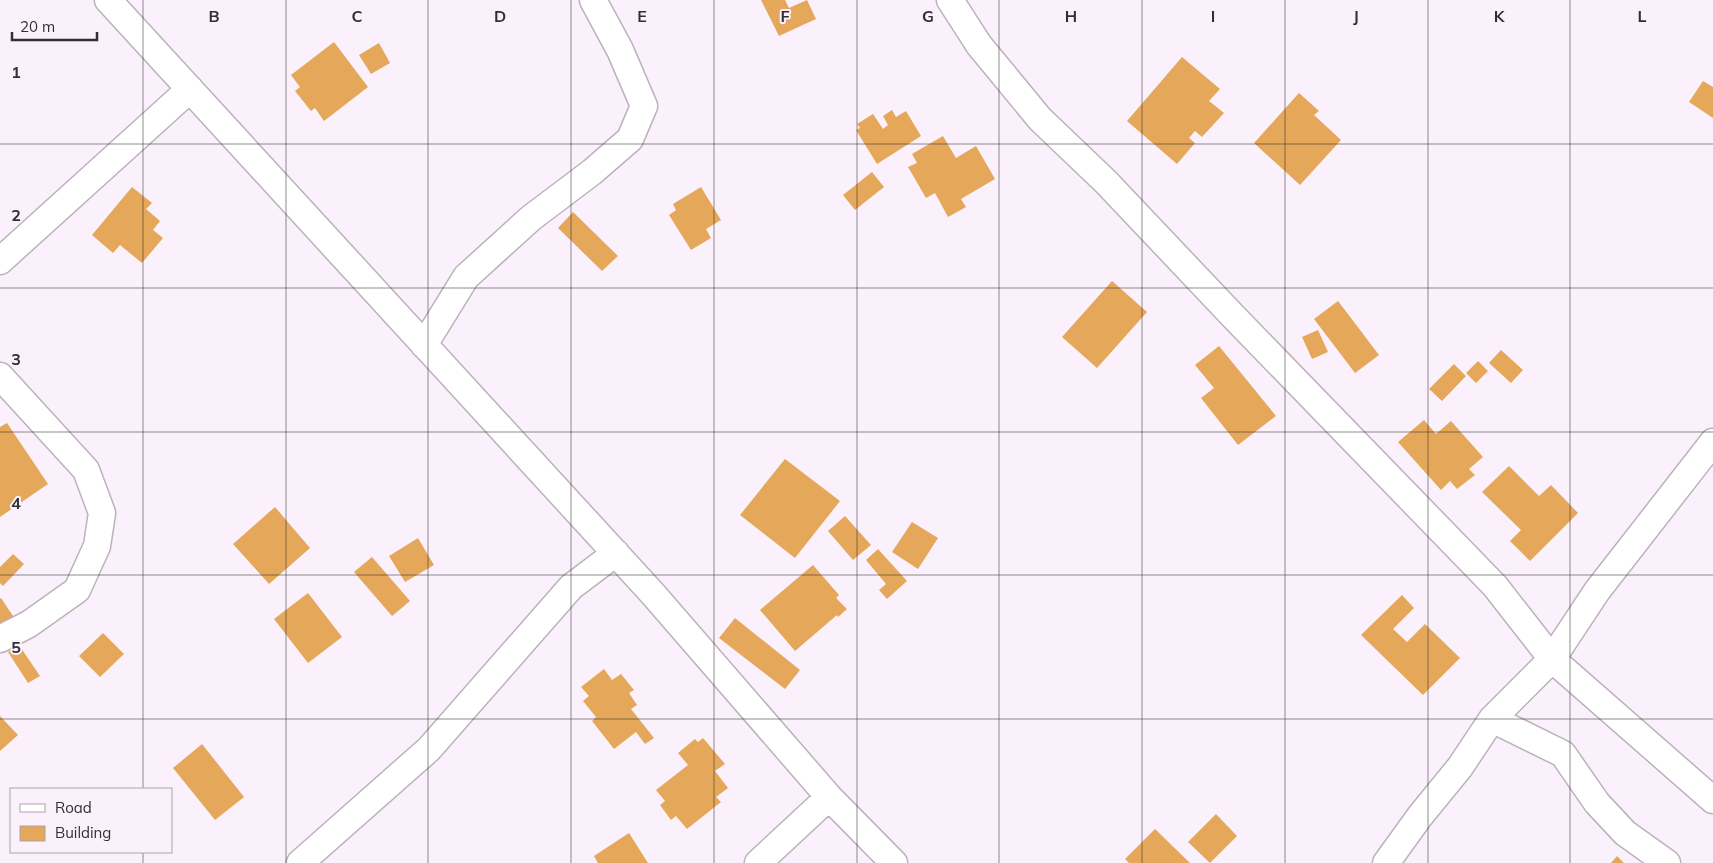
<svg xmlns="http://www.w3.org/2000/svg" width="1713" height="863" font-family="Mulish,sans-serif">
<style>
.building{fill:#e5a759}
.lines{fill:none;stroke-linecap:round;stroke-linejoin:round}
.minor-casing{stroke:#bcb2bc;stroke-width:29}
.minor{stroke:#fff;stroke-width:26}
.grid{fill:none;stroke:#322f32;stroke-width:1;stroke-opacity:0.55}
.grid-label{font-size:16px;text-anchor:middle;font-weight:bold;fill:#322f32;stroke:#fbf1fc;stroke-width:4;stroke-linejoin:round;paint-order:stroke}
</style>
<rect width="100%" height="100%" fill="#fbf1fc"/>
<path class="building" d="M 761,0 L 785,0 L 789,8 L 807,0 L 816,19 L 779,36 Z
M 334,42 L 368,87 L 324,121 L 315,108 L 311,111 L 295,91 L 300,87 L 291,75 Z
M 379,43 L 390,63 L 371,74 L 359,55 Z
M 1182,57 L 1220,89 L 1209,101 L 1224,113 L 1202,137 L 1195,131 L 1189,138 L 1195,143 L 1177,164 L 1127,121 Z
M 1703,81 L 1713,87 L 1713,118 L 1689,102 Z
M 1299,93 L 1319,111 L 1314,115 L 1341,140 L 1300,185 L 1254,143 Z
M 892,110 L 896,117 L 906,111 L 921,136 L 877,164 L 856,130 L 860,128 L 857,124 L 873,114 L 883,129 L 888,125 L 883,116 Z
M 943,136 L 956,158 L 976,146 L 995,179 L 961,199 L 966,207 L 948,217 L 935,193 L 926,198 L 908,167 L 917,163 L 912,154 Z
M 872,172 L 884,187 L 855,210 L 843,195 Z
M 132,187 L 152,203 L 146,209 L 160,221 L 153,230 L 163,238 L 142,263 L 120,245 L 113,253 L 92,235 Z
M 701,187 L 721,220 L 706,229 L 711,238 L 691,250 L 669,215 L 676,210 L 673,204 Z
M 573,212 L 618,256 L 602,271 L 558,228 Z
M 1112,281 L 1147,312 L 1097,368 L 1062,337 Z
M 1338,301 L 1379,355 L 1355,373 L 1314,319 Z
M 1318,330 L 1328,352 L 1312,359 L 1302,337 Z
M 1219,346 L 1276,416 L 1238,445 L 1201,398 L 1214,388 L 1195,365 Z
M 1501,350 L 1523,370 L 1511,383 L 1489,363 Z
M 1478,361 L 1488,371 L 1476,383 L 1466,373 Z
M 1454,364 L 1466,376 L 1442,401 L 1429,389 Z
M 1424,420 L 1436,434 L 1451,421 L 1483,457 L 1469,469 L 1475,475 L 1457,489 L 1450,481 L 1441,490 L 1398,442 Z
M 7,423 L 48,484 L 0,517 L 0,427 Z
M 785,459 L 840,501 L 795,558 L 740,515 Z
M 1509,466 L 1539,496 L 1551,485 L 1578,513 L 1530,561 L 1510,541 L 1521,530 L 1482,492 Z
M 275,507 L 310,548 L 269,584 L 233,544 Z
M 845,516 L 871,545 L 853,560 L 828,531 Z
M 912,522 L 938,538 L 918,569 L 892,552 Z
M 418,538 L 434,565 L 405,582 L 389,556 Z
M 878,549 L 907,581 L 887,599 L 879,590 L 886,584 L 866,560 Z
M 13,554 L 24,564 L 3,586 L 0,583 L 0,567 Z
M 372,557 L 410,601 L 392,616 L 354,572 Z
M 813,565 L 839,595 L 836,598 L 847,609 L 838,617 L 837,615 L 795,651 L 760,610 Z
M 308,593 L 342,637 L 308,663 L 274,619 Z
M 1402,595 L 1414,608 L 1393,629 L 1407,642 L 1425,624 L 1460,658 L 1423,695 L 1361,635 Z
M 1,598 L 19,625 L 0,637 L 0,599 Z
M 735,618 L 800,670 L 785,689 L 719,638 Z
M 103,633 L 124,654 L 100,677 L 79,656 Z
M 19,645 L 40,676 L 28,683 L 8,652 Z
M 604,669 L 612,680 L 621,674 L 634,690 L 629,693 L 637,705 L 631,709 L 654,738 L 645,744 L 636,732 L 614,749 L 592,721 L 596,717 L 583,701 L 589,696 L 581,687 Z
M 0,716 L 18,735 L 0,751 Z
M 703,738 L 725,764 L 715,771 L 728,788 L 716,797 L 721,802 L 687,829 L 676,816 L 671,820 L 660,805 L 665,801 L 656,790 L 688,765 L 678,753 L 695,739 L 698,742 Z
M 202,744 L 244,797 L 215,820 L 173,768 Z
M 1216,814 L 1237,836 L 1210,863 L 1188,842 Z
M 1155,829 L 1190,863 L 1129,863 L 1125,859 Z
M 629,833 L 648,863 L 598,863 L 594,856 Z
M 1617,856 L 1624,863 L 1611,863 Z"/>
<g class="lines">
<g class="minor-casing">
<path id="minor" d="M 108,0 L 653,594 L 829,797 L 894,863
M 950,0 L 979,45 L 1040,119 L 1106,182 L 1232,315 L 1495,586 L 1552,659 L 1713,800
M 0,261 L 190,89
M 424,345 L 466,277 L 531,218 L 592,172 L 630,139 L 644,106 L 620,50 L 593,0
M 0,376 L 86,470 L 102,513 L 97,546 L 77,590 L 29,624 L 0,639
M 1492,719 L 1563,754 L 1597,803 L 1625,833 L 1667,863
M 300,863 L 429,749 L 571,587 L 616,553
M 758,863 L 829,797
M 1386,863 L 1420,816 L 1460,767 L 1492,719 L 1552,659 L 1597,591 L 1713,442"/>
</g>
<use href="#minor" class="minor"/>
</g>
<path class="grid" d="M 143,0 L 143,789M 286,0 L 286,863M 428,0 L 428,863M 571,0 L 571,863M 714,0 L 714,863M 857,0 L 857,863M 999,0 L 999,863M 1142,0 L 1142,863M 1285,0 L 1285,863M 1428,0 L 1428,863M 1570,0 L 1570,863M 0,144 L 1713,144M 0,288 L 1713,288M 0,432 L 1713,432M 0,575 L 1713,575M 0,719 L 1713,719M 143,852 L 143,863"/>
<g class="grid-label">
<text x="214" y="22">B</text>
<text x="357" y="22">C</text>
<text x="500" y="22">D</text>
<text x="642" y="22">E</text>
<text x="785" y="22">F</text>
<text x="928" y="22">G</text>
<text x="1071" y="22">H</text>
<text x="1213" y="22">I</text>
<text x="1356" y="22">J</text>
<text x="1499" y="22">K</text>
<text x="1642" y="22">L</text>
<text x="16" y="78">1</text>
<text x="16" y="221">2</text>
<text x="16" y="365">3</text>
<text x="16" y="509">4</text>
<text x="16" y="653">5</text>
</g>
<rect x="10" y="788" width="162" height="65" fill="#fbf1fc" stroke="#aba3ab"/>
<rect x="20" y="804" width="25" height="8" fill="#ffffff" stroke="#aba3ab"/>
<text x="55" y="813" font-size="15" fill="#322f32">Road</text>
<rect x="20" y="826" width="25" height="15" fill="#e5a759" stroke="#aba3ab"/>
<text x="55" y="838" font-size="15" fill="#322f32">Building</text>
<path d="M12 32v8h85v-8" fill="none" stroke="#322f32" stroke-width="2.5"/>
<text x="20" y="32" font-size="15" fill="#322f32" stroke="#fbf1fc" stroke-width="4" paint-order="stroke">20 m</text>
</svg>
